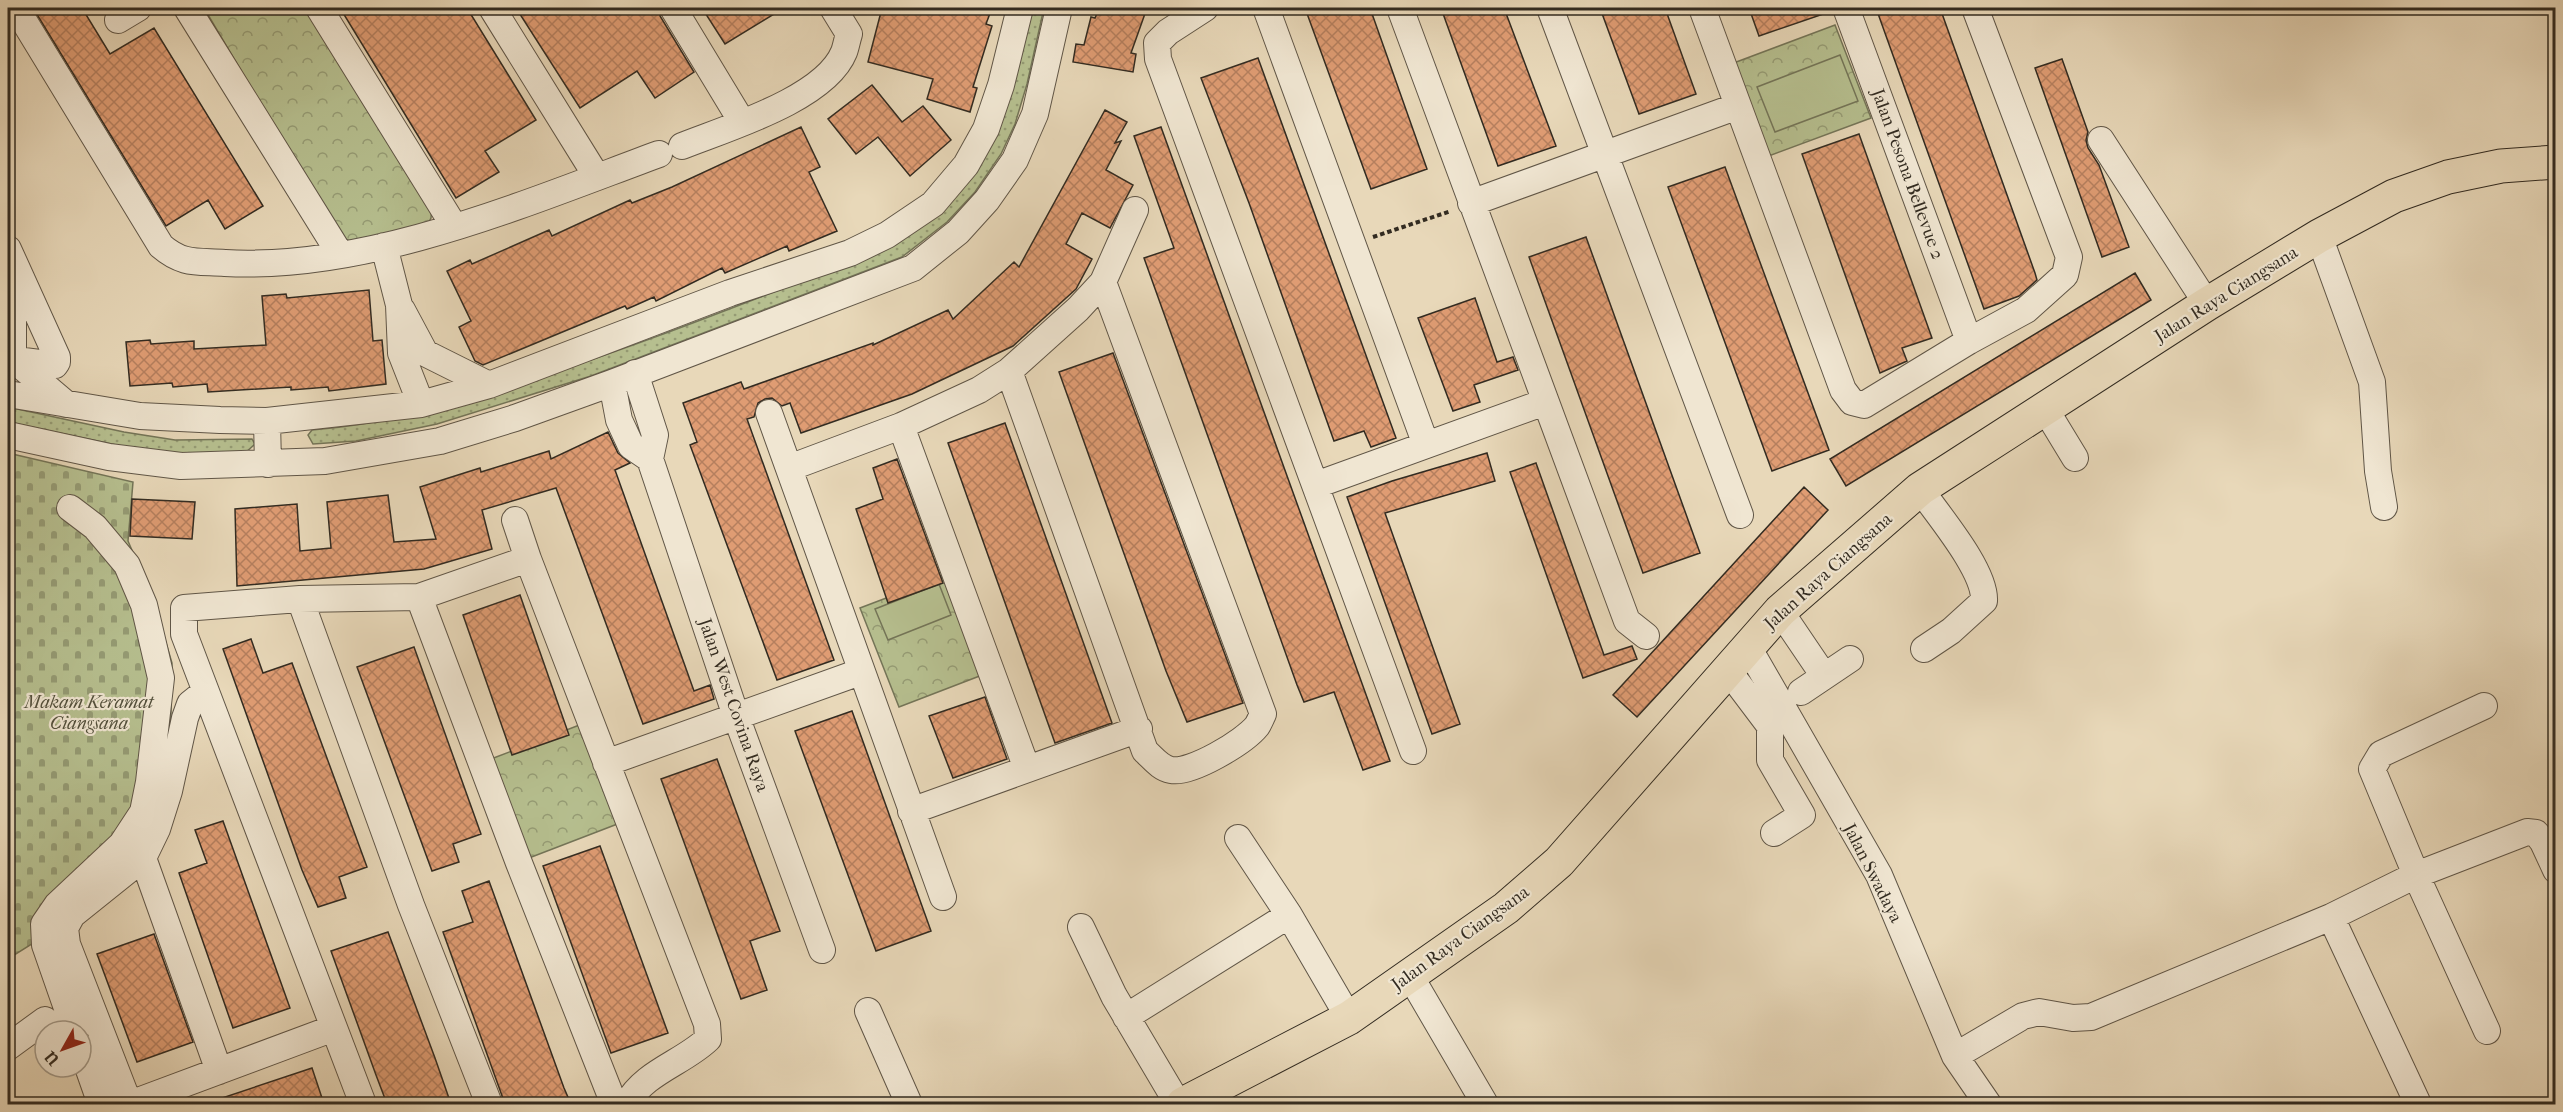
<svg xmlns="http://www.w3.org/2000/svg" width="2563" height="1112" font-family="'IM FELL French Canon',serif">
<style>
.grass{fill:url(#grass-dots);stroke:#747558;stroke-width:1.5}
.cemetery{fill:url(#cemetery-stones);stroke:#747558;stroke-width:1.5}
.park{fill:url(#park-crowns);stroke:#747558;stroke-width:1.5}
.pitch{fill:#b6bf8f;stroke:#747558;stroke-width:1.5}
.building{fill:url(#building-cross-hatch);stroke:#322b21;stroke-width:1.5}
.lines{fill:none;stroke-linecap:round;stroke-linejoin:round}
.minor-casing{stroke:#605647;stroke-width:28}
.major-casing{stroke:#322b21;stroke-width:35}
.path{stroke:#322b21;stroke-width:4;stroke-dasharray:4.5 3;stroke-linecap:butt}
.minor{stroke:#f0e6d2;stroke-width:26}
.major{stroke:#e8d8b9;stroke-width:33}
.labels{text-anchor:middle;stroke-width:4.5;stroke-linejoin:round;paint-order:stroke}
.street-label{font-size:18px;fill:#322b21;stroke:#f0e6d2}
.park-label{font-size:18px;font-style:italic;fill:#53503c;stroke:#f0e6d2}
</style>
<defs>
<pattern id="grass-dots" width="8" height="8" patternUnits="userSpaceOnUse" patternTransform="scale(1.5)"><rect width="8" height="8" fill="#b6bf8f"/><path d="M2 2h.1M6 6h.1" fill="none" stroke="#959b74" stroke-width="1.8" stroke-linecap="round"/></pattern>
<pattern id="cemetery-stones" width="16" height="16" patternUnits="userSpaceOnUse" patternTransform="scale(1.5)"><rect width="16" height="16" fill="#b6bf8f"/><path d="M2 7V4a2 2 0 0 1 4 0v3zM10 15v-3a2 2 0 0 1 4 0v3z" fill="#959b74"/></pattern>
<pattern id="park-crowns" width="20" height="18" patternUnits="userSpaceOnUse" patternTransform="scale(1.5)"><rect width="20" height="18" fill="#b6bf8f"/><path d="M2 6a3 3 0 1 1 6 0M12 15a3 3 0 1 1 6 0" fill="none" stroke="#959b74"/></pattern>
<pattern id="building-cross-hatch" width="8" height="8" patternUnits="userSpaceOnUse" patternTransform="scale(1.5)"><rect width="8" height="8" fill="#df9c73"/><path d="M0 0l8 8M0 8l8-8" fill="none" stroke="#b57f5e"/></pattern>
</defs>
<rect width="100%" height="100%" fill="#e8d8b9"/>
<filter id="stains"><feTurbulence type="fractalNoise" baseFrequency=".00333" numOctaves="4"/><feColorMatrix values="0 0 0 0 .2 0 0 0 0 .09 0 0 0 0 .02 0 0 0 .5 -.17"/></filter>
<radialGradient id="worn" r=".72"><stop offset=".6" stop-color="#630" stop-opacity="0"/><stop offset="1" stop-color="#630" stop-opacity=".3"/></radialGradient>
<path class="grass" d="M 1029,8 L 1044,8 L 1027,84 L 1015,124 L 1001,154 L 975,192 L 947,222 L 902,257 L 591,376 L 437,424 L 356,441 L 313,444 L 308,435 L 312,430 C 384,425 451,405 520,383 C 647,344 771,292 895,245 L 937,212 Z
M 8,407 L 124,432 L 175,440 L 252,439 L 255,444 L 245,453 L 175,454 L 121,446 L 8,422 Z"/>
<path class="cemetery" d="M 8,453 L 133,482 L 128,541 L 153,599 L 172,663 L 170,763 L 51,932 L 8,959 Z"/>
<path class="park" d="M 204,8 L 308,8 L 432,206 L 431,218 L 426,227 L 353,243 L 338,235 Z
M 1835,25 L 1871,118 L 1766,157 L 1731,64 Z
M 952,573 L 990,672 L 899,707 L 860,608 Z
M 582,724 L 620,823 L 529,858 L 491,759 Z"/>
<path class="pitch" d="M 1840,55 L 1858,101 L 1775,132 L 1757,87 Z
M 939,584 L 951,615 L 888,640 L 875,609 Z"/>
<path class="building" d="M 33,8 L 82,8 L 110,54 L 154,28 L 263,206 L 225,229 L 208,200 L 166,226 Z
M 340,8 L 467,8 L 536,120 L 485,151 L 499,172 L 456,198 Z
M 516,8 L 658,8 L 660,16 L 694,72 L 655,98 L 637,71 L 580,108 Z
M 702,8 L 784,8 L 725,44 Z
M 882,8 L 931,8 L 944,10 L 945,8 L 992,8 L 986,24 L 992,26 L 973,87 L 977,88 L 970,112 L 927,99 L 933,79 L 868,62 Z
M 1099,8 L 1147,8 L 1131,53 L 1136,54 L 1133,72 L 1073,62 L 1076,44 L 1084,45 L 1091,17 L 1095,18 Z
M 1305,8 L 1370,8 L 1427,169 L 1371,189 Z
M 1441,8 L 1504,8 L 1556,146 L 1498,166 Z
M 1600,8 L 1630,8 L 1631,12 L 1645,8 L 1665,8 L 1696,94 L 1639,114 Z
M 1749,8 L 1831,8 L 1832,11 L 1759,36 Z
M 1876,8 L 1940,8 L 2035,273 L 2037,280 L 2019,296 L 1984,309 Z
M 1258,58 L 1396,438 L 1371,447 L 1364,431 L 1334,441 L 1249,203 L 1201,78 Z
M 2062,59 L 2088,132 L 2086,140 L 2088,148 L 2099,165 L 2129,247 L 2102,257 L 2035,68 Z
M 872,85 L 902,122 L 923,106 L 951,140 L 910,176 L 878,137 L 856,154 L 828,119 Z
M 1105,110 L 1127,122 L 1115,143 L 1121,141 L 1106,170 L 1133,185 L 1110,228 L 1082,213 L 1066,244 L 1092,259 L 1076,289 L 1013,346 L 912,394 L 801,433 L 790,403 L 782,406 L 772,398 L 765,399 L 758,403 L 754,417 L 747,419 L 834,660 L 777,680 L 690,445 L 697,442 L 683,403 L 741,382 L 744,389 L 873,343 L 873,345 L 948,310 L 953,319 L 1014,262 L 1019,267 Z
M 801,127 L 820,167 L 809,172 L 837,231 L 789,251 L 787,246 L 725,273 L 722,268 L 656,301 L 654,297 L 627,309 L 625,306 L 483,365 L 475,361 L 459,327 L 471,321 L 447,271 L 470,260 L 472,264 L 549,230 L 552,236 L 630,200 L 632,203 L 672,187 Z
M 1161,127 L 1390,761 L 1363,770 L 1334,692 L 1304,702 L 1297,685 L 1144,258 L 1174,248 L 1134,136 Z
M 1859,134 L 1932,338 L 1902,348 L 1907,361 L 1880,373 L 1802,154 Z
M 1725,167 L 1829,450 L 1772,471 L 1668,187 Z
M 1586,237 L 1700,553 L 1643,573 L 1529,257 Z
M 2135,273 L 2151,300 L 1846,486 L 1830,459 Z
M 369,290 L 373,341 L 382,340 L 386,384 L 329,391 L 328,387 L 291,390 L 291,387 L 208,392 L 207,384 L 173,387 L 172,383 L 130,386 L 126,342 L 150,340 L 151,344 L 194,341 L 194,349 L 266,345 L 262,296 L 286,294 L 287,298 Z
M 1475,298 L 1497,362 L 1513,357 L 1518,370 L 1474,385 L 1480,402 L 1453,411 L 1418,318 Z
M 1113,353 L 1243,703 L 1187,722 L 1166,671 L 1059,372 Z
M 1005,423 L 1112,723 L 1055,743 L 948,443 Z
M 608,432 L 618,453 L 630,463 L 615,470 L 694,691 L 710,685 L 714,699 L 643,724 L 556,488 L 482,510 L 492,549 L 424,569 L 237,586 L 235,509 L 297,504 L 300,551 L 331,548 L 327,502 L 388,495 L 394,542 L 436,539 L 420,487 L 480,468 L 481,472 L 549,451 L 551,459 Z
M 1487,453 L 1495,481 L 1385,513 L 1460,724 L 1432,734 L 1347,497 L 1392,481 Z
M 897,459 L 943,583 L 888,603 L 856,509 L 883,499 L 873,468 Z
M 1536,463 L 1604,655 L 1632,646 L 1637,659 L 1583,678 L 1510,472 Z
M 1804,487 L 1828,510 L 1637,717 L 1613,695 Z
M 132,499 L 195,502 L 192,539 L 130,536 Z
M 520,595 L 569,735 L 512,755 L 463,615 Z
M 251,639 L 263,673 L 292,663 L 367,867 L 339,877 L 346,898 L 318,907 L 302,870 L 223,649 Z
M 414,647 L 481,834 L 453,844 L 459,862 L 432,871 L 357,667 Z
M 985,697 L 1007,759 L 953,778 L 929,716 Z
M 852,711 L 931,931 L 876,951 L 795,731 Z
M 717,759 L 780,931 L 750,941 L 767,990 L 741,999 L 661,779 Z
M 223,821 L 290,1008 L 233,1028 L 179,873 L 207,863 L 195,830 Z
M 600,846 L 668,1033 L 611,1053 L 543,866 Z
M 489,881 L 564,1088 L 571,1104 L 505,1104 L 443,932 L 473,922 L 462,891 Z
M 388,932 L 435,1058 L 451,1104 L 387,1104 L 376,1075 L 331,951 Z
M 154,934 L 193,1042 L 137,1062 L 97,954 Z
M 312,1068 L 324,1104 L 213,1104 L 213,1101 Z"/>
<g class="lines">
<g class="minor-casing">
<path id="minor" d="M 16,8 L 161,246 C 183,265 197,261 225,263 C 368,271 526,203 659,154
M 187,8 L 340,254
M 319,8 L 454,226
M 492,8 L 597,177
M 673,8 L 742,122
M 1205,8 L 1168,32 L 1157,43 L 1158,59 L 1413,751
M 1266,8 L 1426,445
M 1400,8 L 1627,621 L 1646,636
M 1550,8 L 1740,515
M 1702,8 L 1843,390 L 1852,402 L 1864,405 L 1969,341 L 2026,310 L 2065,275 L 2069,257 L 1975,8
M 1846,8 L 1969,341
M 118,20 L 138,8
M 2101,140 L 2207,304
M 682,146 C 727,128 825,99 844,52 C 846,47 847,40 849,34 L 833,8
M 1471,203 L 1738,106
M 2319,236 L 2372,382 L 2378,471 L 2384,507
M 384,246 L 399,305 L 401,353 L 421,404
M 8,249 L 57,357 L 57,362 L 55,365 L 8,359
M 13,267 L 13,359 L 66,404
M 402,310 L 425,353 L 489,385
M 1009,371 L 1145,751 C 1153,758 1160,768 1171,770 C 1191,774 1244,742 1257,726 C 1259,723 1261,718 1263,714 L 1103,282
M 635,373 L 655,435 L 650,459 L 736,716 L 822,950
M 612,383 L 619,420 L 631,446 L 650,459
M 8,394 L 140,416 L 220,420 L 267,421 L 421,404 L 489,385 L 730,293 L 850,253 L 887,235 L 933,204 L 966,165 L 986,129 L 1001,85 L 1020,8
M 2044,407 L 2075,458
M 769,413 L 943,897
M 267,421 L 268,464
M 901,426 L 1027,769
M 8,435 L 109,457 L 181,466 L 325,461 L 440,441 L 515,418 L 612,383 L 913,268 L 958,232 L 987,200 L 1015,160 L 1035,114 L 1059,8
M 789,468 L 901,426 L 979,390 L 1009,371 L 1078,309 L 1103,282 L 1135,210
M 1316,485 L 1545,402
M 1920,489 C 1938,515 1986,571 1984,601 L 1951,631 L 1924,649
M 70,508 L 95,527 L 127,565 L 144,605 L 161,678 L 149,782 L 143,812 L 122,844 L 57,905 L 44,924 L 45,945 L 75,1031
M 515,520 L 528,559
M 419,597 L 519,863 L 614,1104
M 300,599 L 411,905 L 489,1104
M 1780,611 L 1824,676
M 1748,647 L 1879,875 L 1955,1056 L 1988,1104
M 1727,669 L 1770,726 L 1770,760 L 1802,815 L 1774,833
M 1801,692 L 1850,659
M 2484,706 L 2381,754 L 2372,769 L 2416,875 L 2487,1031
M 606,763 L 860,672
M 911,811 L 1139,729
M 143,858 L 219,1071
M 1289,915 L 1349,1018
M 2331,917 L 2418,1104
M 1081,927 L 1114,996 L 1178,1104
M 1409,974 L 1485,1104
M 868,1011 L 909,1104
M 1126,1017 L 1289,915 L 1238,838
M 8,1047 L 45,1020
M 81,1047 L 101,1104
M 1955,1056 L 2023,1016 L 2039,1012 L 2073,1018 L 2091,1017 L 2331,917 L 2416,875 L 2527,832 L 2536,833 L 2543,842 L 2556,870
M 129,1104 L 67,944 L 65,928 L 72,915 L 143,858 L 157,829 L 169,791 L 185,718 L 190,704 L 205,692
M 130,1104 L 334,1028
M 363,1104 L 184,634 L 184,608 L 300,599 L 419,597 L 528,559 L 707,1024 L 708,1039 C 683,1063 644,1072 627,1104"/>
</g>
<g class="major-casing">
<path id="major" d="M 1183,1104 L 1349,1018 L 1506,908 L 1559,862 L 1780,611 L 1920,489 L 2207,304 L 2319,236 L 2394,196 L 2448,177 L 2501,166 L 2556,162"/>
</g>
<path class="path" d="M 1373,237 L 1451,211"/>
<use href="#minor" class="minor"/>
<use href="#major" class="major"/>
</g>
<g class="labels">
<g class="street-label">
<text transform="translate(1908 174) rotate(70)" y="6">Jalan Pesona Bellevue 2</text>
<text transform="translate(2226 294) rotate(-32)" y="6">Jalan Raya Ciangsana</text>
<text transform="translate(1828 571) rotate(-42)" y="6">Jalan Raya Ciangsana</text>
<text transform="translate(734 705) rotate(71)" y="6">Jalan West Covina Raya</text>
<text transform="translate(1873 873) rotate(63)" y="6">Jalan Swadaya</text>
<text transform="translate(1460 938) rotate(-36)" y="6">Jalan Raya Ciangsana</text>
</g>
<g class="park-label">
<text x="89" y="708">Makam Keramat<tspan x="89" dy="21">Ciangsana</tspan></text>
</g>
</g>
<rect width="2563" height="1112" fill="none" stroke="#e8d8b9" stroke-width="30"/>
<rect x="9" y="9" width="2545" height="1094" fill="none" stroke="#322b21" stroke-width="3"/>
<rect x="15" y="15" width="2533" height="1082" fill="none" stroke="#322b21" stroke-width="1.5"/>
<g transform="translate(63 1049) rotate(230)"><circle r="28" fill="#f0e6d2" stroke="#a49b8b" stroke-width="1.5"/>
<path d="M0-4.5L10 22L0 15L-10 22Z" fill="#8f2418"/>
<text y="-9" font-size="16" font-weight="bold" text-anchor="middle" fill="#322b21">U</text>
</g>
<rect width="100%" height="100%" filter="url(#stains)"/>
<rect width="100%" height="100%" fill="url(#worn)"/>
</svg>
